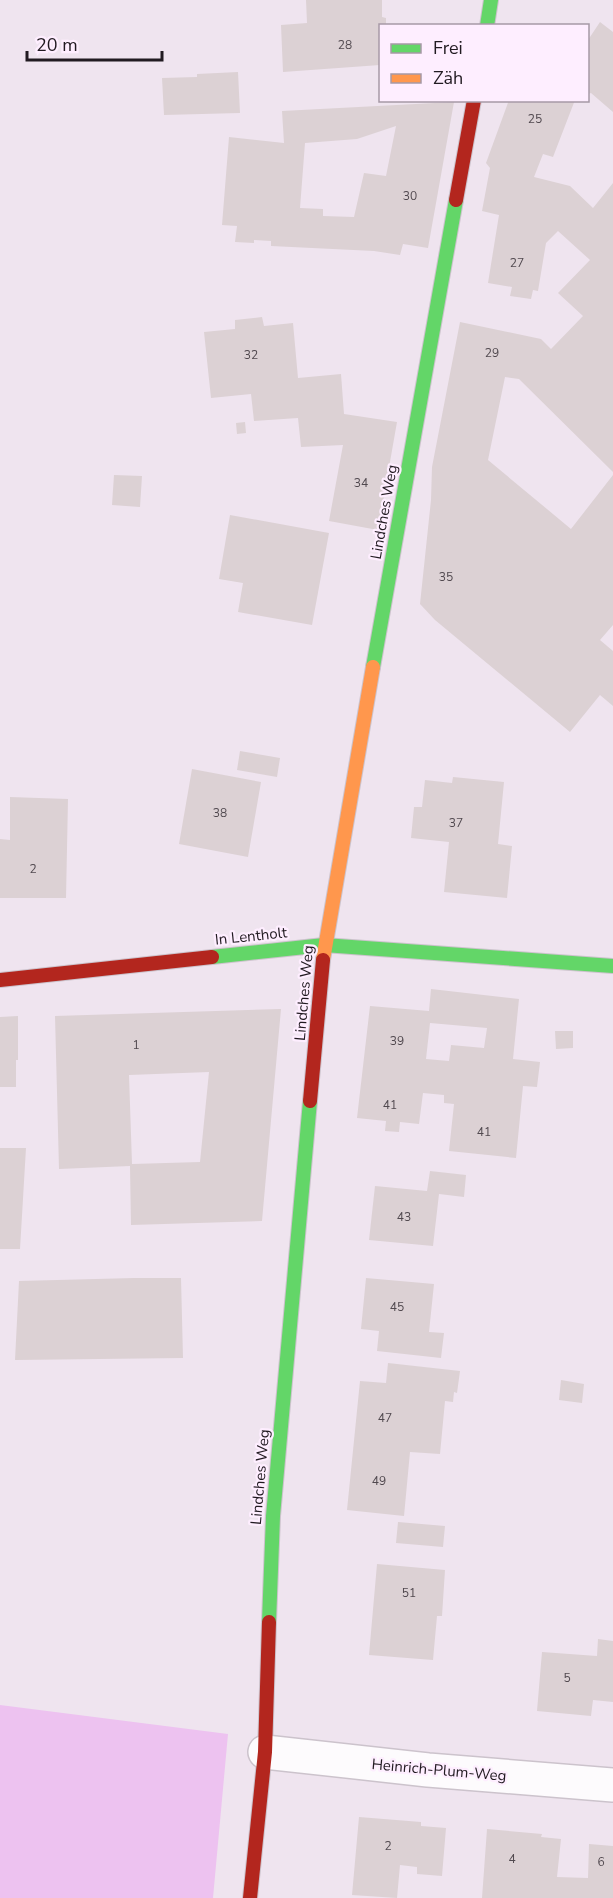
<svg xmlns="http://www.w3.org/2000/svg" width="613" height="1898" font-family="'Nunito Sans',sans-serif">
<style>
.green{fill:#edc2f0}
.building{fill:#dcd1d4;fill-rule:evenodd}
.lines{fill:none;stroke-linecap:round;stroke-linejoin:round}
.street-casing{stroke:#ccc3cc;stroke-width:36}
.fast-casing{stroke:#ccc3cc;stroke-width:16}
.slow-casing{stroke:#ccc3cc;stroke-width:16}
.jam-casing{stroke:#ccc3cc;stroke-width:16}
.street{stroke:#fdfbfd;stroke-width:33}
.fast{stroke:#63d668;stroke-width:14}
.slow{stroke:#ff974d;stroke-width:14}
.jam{stroke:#b3261e;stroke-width:14}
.labels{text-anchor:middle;stroke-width:4.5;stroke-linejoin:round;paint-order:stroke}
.number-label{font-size:12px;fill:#51494f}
.street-label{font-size:15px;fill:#211a21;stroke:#feeeff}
</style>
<rect width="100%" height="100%" fill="#efe4ef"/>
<path class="green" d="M 0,1705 L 228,1734 L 213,1898 L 0,1898 Z"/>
<path class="building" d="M 306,0 L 382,0 L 382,17 L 386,18 L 386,26 L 380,26 L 380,65 L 283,72 L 281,25 L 307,23 Z
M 600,22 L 613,32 L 613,112 L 591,93 L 588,94 L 588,40 Z
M 238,72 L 240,113 L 164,115 L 162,78 L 197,77 L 197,74 Z
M 509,100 L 575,100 L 553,157 L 543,154 L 534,177 L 570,186 L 593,208 L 613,183 L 613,472 L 519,379 L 505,377 L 488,460 L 571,529 L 613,475 L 613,625 L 600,640 L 613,651 L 613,706 L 600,695 L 570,732 L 435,620 L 420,604 L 431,500 L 432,467 L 460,322 L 541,339 L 551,349 L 583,316 L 558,293 L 590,260 L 558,231 L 546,243 L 538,291 L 533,290 L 531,299 L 510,296 L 512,287 L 488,283 L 499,215 L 482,211 L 490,168 L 486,163 Z
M 454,102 L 428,248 L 403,244 L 400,255 L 374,251 L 271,246 L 271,241 L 254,240 L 254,243 L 235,242 L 237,226 L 222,225 L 229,137 L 284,143 L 282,111 ZM 396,126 L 386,176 L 364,173 L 354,217 L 323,216 L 323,209 L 300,208 L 305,143 L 357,139 Z
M 262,317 L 264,326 L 293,323 L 298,378 L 341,374 L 344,414 L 397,422 L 378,530 L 329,521 L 343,445 L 301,447 L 298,418 L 254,421 L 251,394 L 211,398 L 204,332 L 235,329 L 235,320 Z
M 245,422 L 246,433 L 237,434 L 236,423 Z
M 114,475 L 142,476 L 140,507 L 112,505 Z
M 230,515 L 329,533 L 312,625 L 238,612 L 243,583 L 219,579 Z
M 240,751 L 280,758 L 277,777 L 237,770 Z
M 192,769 L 261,782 L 248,857 L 179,844 Z
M 453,777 L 504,782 L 498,844 L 512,846 L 507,898 L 444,892 L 449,842 L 411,838 L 414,807 L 422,807 L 425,780 L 452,783 Z
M 10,797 L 68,799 L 66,898 L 0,898 L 0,839 L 10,840 Z
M 431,989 L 519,999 L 513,1059 L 540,1062 L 537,1087 L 523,1086 L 516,1158 L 449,1151 L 454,1104 L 444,1103 L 444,1095 L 423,1093 L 419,1124 L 400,1122 L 399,1132 L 385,1131 L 386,1121 L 357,1118 L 370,1006 L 429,1011 ZM 430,1023 L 487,1028 L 484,1048 L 451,1045 L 449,1061 L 426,1059 Z
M 281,1009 L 262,1221 L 131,1225 L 130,1166 L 59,1169 L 55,1016 ZM 209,1072 L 200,1162 L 132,1164 L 129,1075 Z
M 18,1016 L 18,1060 L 16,1060 L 16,1087 L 0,1087 L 0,1017 Z
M 555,1031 L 573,1031 L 573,1048 L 556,1049 Z
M 0,1148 L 26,1148 L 20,1249 L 0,1249 Z
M 430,1171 L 466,1175 L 464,1197 L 439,1194 L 433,1246 L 369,1240 L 375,1186 L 427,1191 Z
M 134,1278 L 181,1278 L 183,1358 L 15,1360 L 19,1281 Z
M 366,1278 L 434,1284 L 429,1332 L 444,1333 L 441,1358 L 377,1351 L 379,1331 L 361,1329 Z
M 388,1363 L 460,1371 L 457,1393 L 454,1392 L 453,1402 L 445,1401 L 440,1454 L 410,1452 L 404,1516 L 347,1510 L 360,1381 L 386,1383 Z
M 561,1380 L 584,1384 L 582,1403 L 559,1400 Z
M 398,1522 L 445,1526 L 443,1547 L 396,1543 Z
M 377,1564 L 445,1570 L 442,1616 L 437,1616 L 433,1660 L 369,1655 Z
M 598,1639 L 613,1641 L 613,1702 L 593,1700 L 591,1716 L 537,1711 L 542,1652 L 597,1656 Z
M 359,1817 L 421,1822 L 421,1826 L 446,1828 L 442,1876 L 417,1874 L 417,1867 L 400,1865 L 397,1898 L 352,1895 Z
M 487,1829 L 542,1834 L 541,1837 L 561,1839 L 557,1877 L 588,1878 L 589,1844 L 613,1846 L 613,1898 L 482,1898 Z"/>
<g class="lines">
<g class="street-casing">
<path id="street" d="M 265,1752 L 428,1770 L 613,1785"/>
</g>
<g class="fast-casing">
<path id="fast" d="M 487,26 L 491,0
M 373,667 L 456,200
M 212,957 L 324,945 L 613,966
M 269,1622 L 273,1516 L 310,1101"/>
</g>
<g class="slow-casing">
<path id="slow" d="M 323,960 L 373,667"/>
</g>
<g class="jam-casing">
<path id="jam" d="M 456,200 L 474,100
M 0,980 L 212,957
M 310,1101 L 323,960
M 250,1898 L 265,1752 L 269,1622"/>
</g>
<use href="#street" class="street"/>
<use href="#fast" class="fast"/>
<use href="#slow" class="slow"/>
<use href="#jam" class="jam"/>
</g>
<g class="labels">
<g class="number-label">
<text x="345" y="49">28</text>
<text x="535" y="123">25</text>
<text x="410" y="200">30</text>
<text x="517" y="267">27</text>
<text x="492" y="357">29</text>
<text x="251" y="359">32</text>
<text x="361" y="487">34</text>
<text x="446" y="581">35</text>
<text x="220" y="817">38</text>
<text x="456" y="827">37</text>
<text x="33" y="873">2</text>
<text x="397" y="1045">39</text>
<text x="136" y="1049">1</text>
<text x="390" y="1109">41</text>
<text x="484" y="1136">41</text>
<text x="404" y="1221">43</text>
<text x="397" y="1311">45</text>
<text x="385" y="1422">47</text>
<text x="379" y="1485">49</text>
<text x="409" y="1597">51</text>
<text x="567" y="1682">5</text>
<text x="388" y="1850">2</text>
<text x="512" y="1863">4</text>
<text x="601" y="1866">6</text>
</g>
<g class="street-label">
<text transform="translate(384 512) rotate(-80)" y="5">Lindches Weg</text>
<text transform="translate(251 936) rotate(-6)" y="5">In Lentholt</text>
<text transform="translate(304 993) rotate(-85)" y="5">Lindches Weg</text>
<text transform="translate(260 1477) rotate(-85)" y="5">Lindches Weg</text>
<text transform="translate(439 1770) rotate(5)" y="5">Heinrich-Plum-Weg</text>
</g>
</g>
<rect x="379" y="24" width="210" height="78" fill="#feeeff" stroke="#a699a6" stroke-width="1.5"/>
<rect x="391" y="44" width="30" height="9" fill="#63d668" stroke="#a699a6" stroke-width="1.5"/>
<text x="433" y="54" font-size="18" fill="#211a21">Frei</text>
<rect x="391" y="74" width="30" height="9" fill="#ff974d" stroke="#a699a6" stroke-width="1.5"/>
<text x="433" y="84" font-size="18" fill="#211a21">Zäh</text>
<path d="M27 51v9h135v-9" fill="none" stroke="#211a21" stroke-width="3"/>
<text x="36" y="51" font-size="18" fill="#211a21" stroke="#feeeff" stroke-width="4.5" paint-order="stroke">20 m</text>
</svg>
